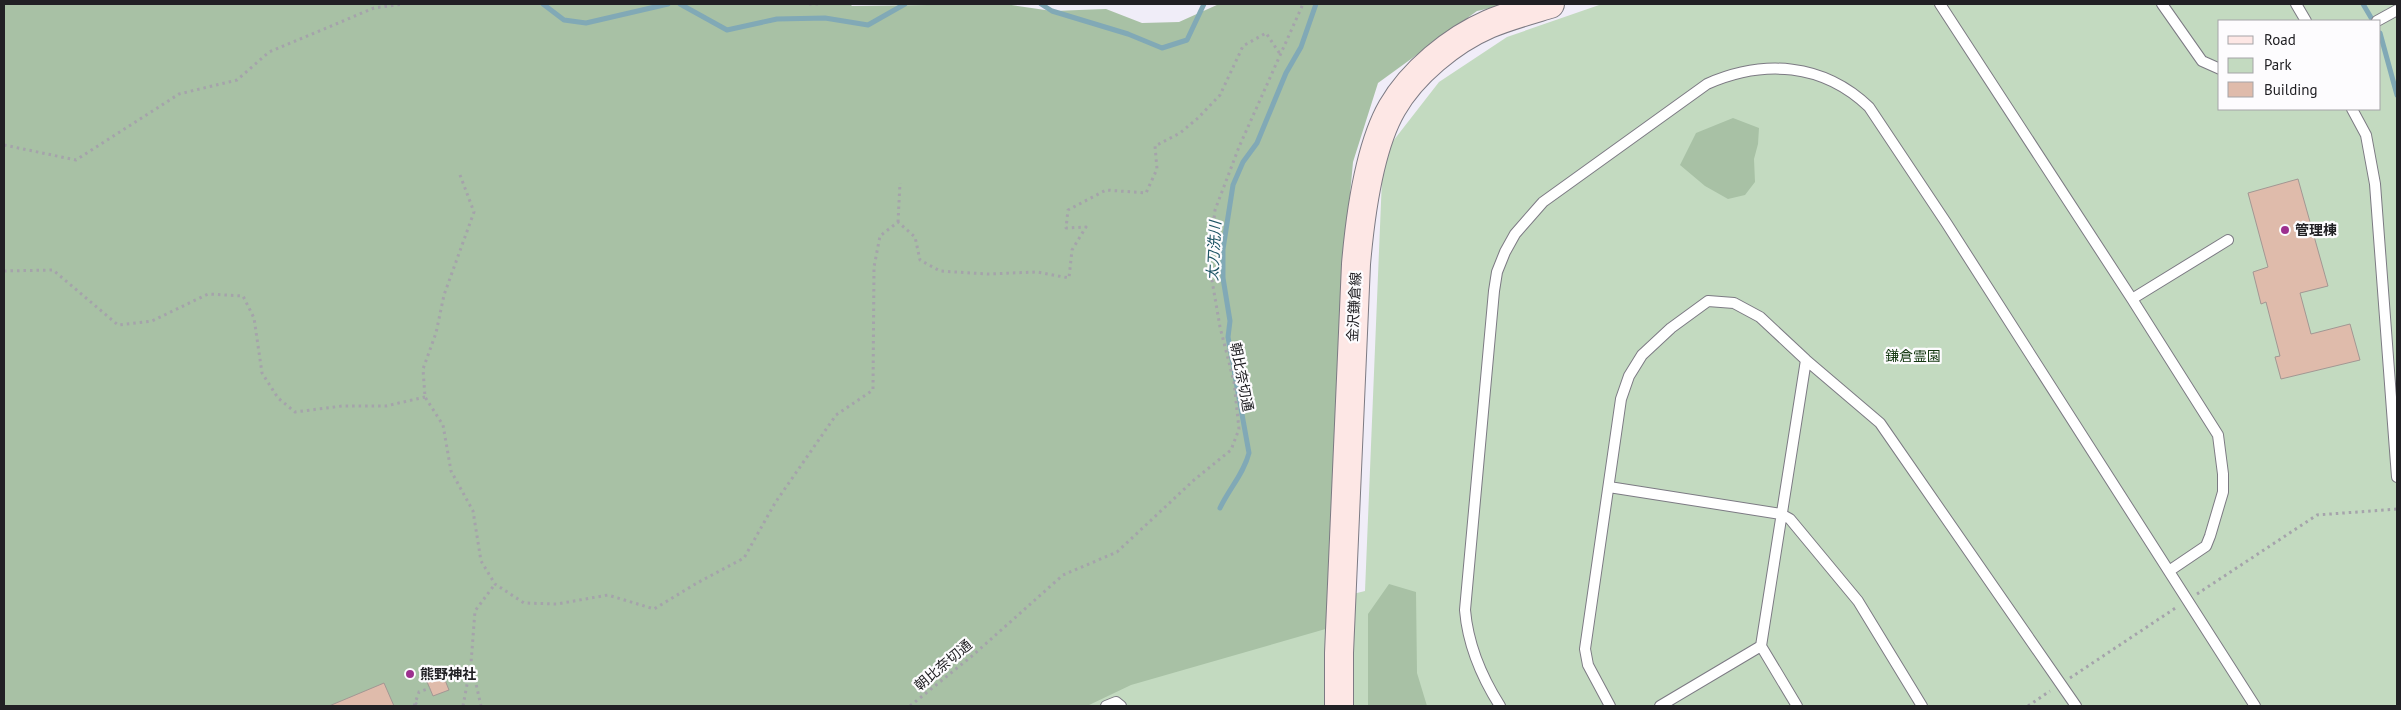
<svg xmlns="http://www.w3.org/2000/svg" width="2401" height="710" font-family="'PT Sans','Noto Sans JP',sans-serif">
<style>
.green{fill:#c3dac0;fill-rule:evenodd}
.forest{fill:#a8c1a5}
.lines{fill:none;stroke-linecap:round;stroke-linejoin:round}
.stream{stroke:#81a9b6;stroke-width:5}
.building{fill:#dfbbab;stroke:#a29793}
.service-casing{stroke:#7c7a83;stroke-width:12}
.secondary-casing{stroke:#7c7a83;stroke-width:30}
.path{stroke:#a5a3ab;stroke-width:3;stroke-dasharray:2.5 4;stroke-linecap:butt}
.service{stroke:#fff;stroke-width:10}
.secondary{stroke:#fde7e5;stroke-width:28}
.poi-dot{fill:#9d308f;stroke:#fdfcfe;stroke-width:2}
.labels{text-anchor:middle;stroke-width:4.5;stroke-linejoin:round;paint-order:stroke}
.poi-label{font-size:14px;font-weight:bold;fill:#212024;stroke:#fdfcfe;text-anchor:start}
.street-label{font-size:14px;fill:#212024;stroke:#fdfcfe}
.park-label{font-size:14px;fill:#143811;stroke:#fdfcfe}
.water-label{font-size:15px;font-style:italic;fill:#1d5464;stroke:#fdfcfe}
</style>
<rect width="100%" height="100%" fill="#f0edf8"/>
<path class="green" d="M 1602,4 L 2397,4 L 2397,706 L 1011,706 L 1100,656 L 1365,591 L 1383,154 L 1439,82 L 1507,37 ZM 2220,21 L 2380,21 L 2380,109 L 2220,109 Z"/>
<path class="forest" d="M 4,4 L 853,4 L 851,6 L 1005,4 L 1052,11 L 1106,9 L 1142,23 L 1179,22 L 1219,4 L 1510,4 L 1477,11 L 1378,83 L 1353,162 L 1340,305 L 1329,628 L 1131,685 L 1087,706 L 4,706 Z
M 1733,118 L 1759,128 L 1758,144 L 1754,159 L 1755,182 L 1745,195 L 1728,199 L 1705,186 L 1680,165 L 1696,133 Z
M 1389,584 L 1416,592 L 1417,673 L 1427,706 L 1368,706 L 1368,614 Z"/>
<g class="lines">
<path class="stream" d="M 543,4 L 564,20 L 586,23 L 668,4
M 680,4 L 727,30 L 777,19 L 825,18 L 868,25 L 905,4
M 1041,4 L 1052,11 L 1128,34 L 1162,48 L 1187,40 L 1204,4
M 2363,4 L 2373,21
M 2380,33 L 2397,95
M 1220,508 C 1229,489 1244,473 1249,453 L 1228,337 L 1230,321 L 1223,278 L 1223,249 L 1233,185 L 1243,162 L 1257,143 L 1286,73 L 1301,47 L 1316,4"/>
</g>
<path class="building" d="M 2298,179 L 2328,286 L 2300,293 L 2311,334 L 2350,324 L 2360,360 L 2281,379 L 2275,357 L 2280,356 L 2266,302 L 2261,304 L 2253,272 L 2268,267 L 2248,193 Z
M 441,670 L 449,690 L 433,696 L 425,677 Z
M 384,683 L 394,706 L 329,706 Z"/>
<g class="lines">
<g class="service-casing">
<path id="service" d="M 1940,4 L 2132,299 L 2218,435 L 2223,474 L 2223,492 L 2210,536 L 2206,546 L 2169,571
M 2162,4 L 2202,61 L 2220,69
M 2296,4 L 2306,21
M 2377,21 L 2397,10
M 2352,109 L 2366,135 L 2375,184 L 2397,477
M 2132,299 L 2228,240
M 1609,487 L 1781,514 L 1790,519 L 1858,601 L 1922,706
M 1761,646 L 1797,706
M 1106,706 L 1116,702 L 1121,706
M 1500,706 C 1481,676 1468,646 1465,610 L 1494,291 L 1497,272 L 1505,252 L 1515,234 L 1543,202 L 1707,84 C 1764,59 1823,63 1869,107 L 1947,224 L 2255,706
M 1610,706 L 1588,665 L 1585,649 L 1621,399 L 1629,376 L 1642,355 L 1671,328 L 1708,301 L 1734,303 L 1760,317 L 1806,360 L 1880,423 L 2076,706
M 1660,706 L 1761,646 L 1806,360"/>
</g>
<g class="secondary-casing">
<path id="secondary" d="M 1339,706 L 1339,653 L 1356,264 C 1360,218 1369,148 1392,108 C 1412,73 1452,40 1489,24 C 1508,16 1530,10 1550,4"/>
</g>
<path class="path" d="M 809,4 L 822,4
M 4,145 L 76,160 L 179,94 L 237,80 L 269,52 L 374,8 L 403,4
M 460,175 L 474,212 L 444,295 L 436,333 L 423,369 L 425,397 L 443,425 L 451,471 L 473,511 L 481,561 L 495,584 L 524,603 L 557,604 L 608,595 L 654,609 L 697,583 L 744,558 L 775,503 L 836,415 L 873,390 L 874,267 L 880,236 L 898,222 L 915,237 L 920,260 L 940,271 L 987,274 L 1037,272 L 1069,278 L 1072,250 L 1086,227 L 1066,228 L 1068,210 L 1106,190 L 1146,193 L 1157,169 L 1155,146 L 1180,133 L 1198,118 L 1220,95 L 1243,46 L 1266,33 L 1280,54
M 898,222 L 900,183
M 4,271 L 53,270 L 118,325 L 152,321 L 208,294 L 243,296 L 254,318 L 262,373 L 278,398 L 295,412 L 342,406 L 386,406 L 425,397
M 2197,594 L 2317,515 L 2397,509
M 472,666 L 481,706
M 2070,678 L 2177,607
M 415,703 L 419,706
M 414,706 L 419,692 L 430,688
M 463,706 L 471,663 L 475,611 L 495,584
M 910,706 L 972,656 L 1063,575 L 1117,552 L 1194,480 L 1231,450 L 1239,429 L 1234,382 L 1220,327 L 1209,263 L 1215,210 L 1239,147 L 1303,4
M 2028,706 L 2050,691"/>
<use href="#service" class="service"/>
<use href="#secondary" class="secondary"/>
</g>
<g class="poi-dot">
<circle cx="2285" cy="230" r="5"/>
<circle cx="410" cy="674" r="5"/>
</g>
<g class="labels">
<g class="poi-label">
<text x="2295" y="235">管理棟</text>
<text x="420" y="679">熊野神社</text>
</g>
<g class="street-label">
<text transform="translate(1354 307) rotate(-87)" y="5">金沢鎌倉線</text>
<text transform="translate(1242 377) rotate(79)" y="5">朝比奈切通</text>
<text transform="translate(943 665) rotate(-40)" y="5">朝比奈切通</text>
</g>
<g class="park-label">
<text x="1913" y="361">鎌倉霊園</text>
</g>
<g class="water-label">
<text transform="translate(1214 251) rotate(-87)" y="5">太刀洗川</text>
</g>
</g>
<rect width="2401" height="710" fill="none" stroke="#212024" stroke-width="10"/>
<rect x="2218" y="20" width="162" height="90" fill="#fdfcfe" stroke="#a5a4a7"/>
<rect x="2228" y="36" width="25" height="8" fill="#fde7e5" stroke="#a5a4a7"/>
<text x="2264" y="45" font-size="15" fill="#212024">Road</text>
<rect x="2228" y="58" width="25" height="15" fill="#c3dac0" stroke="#a5a4a7"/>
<text x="2264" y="70" font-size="15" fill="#212024">Park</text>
<rect x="2228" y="82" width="25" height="15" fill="#dfbbab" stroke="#a5a4a7"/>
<text x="2264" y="95" font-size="15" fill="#212024">Building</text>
</svg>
